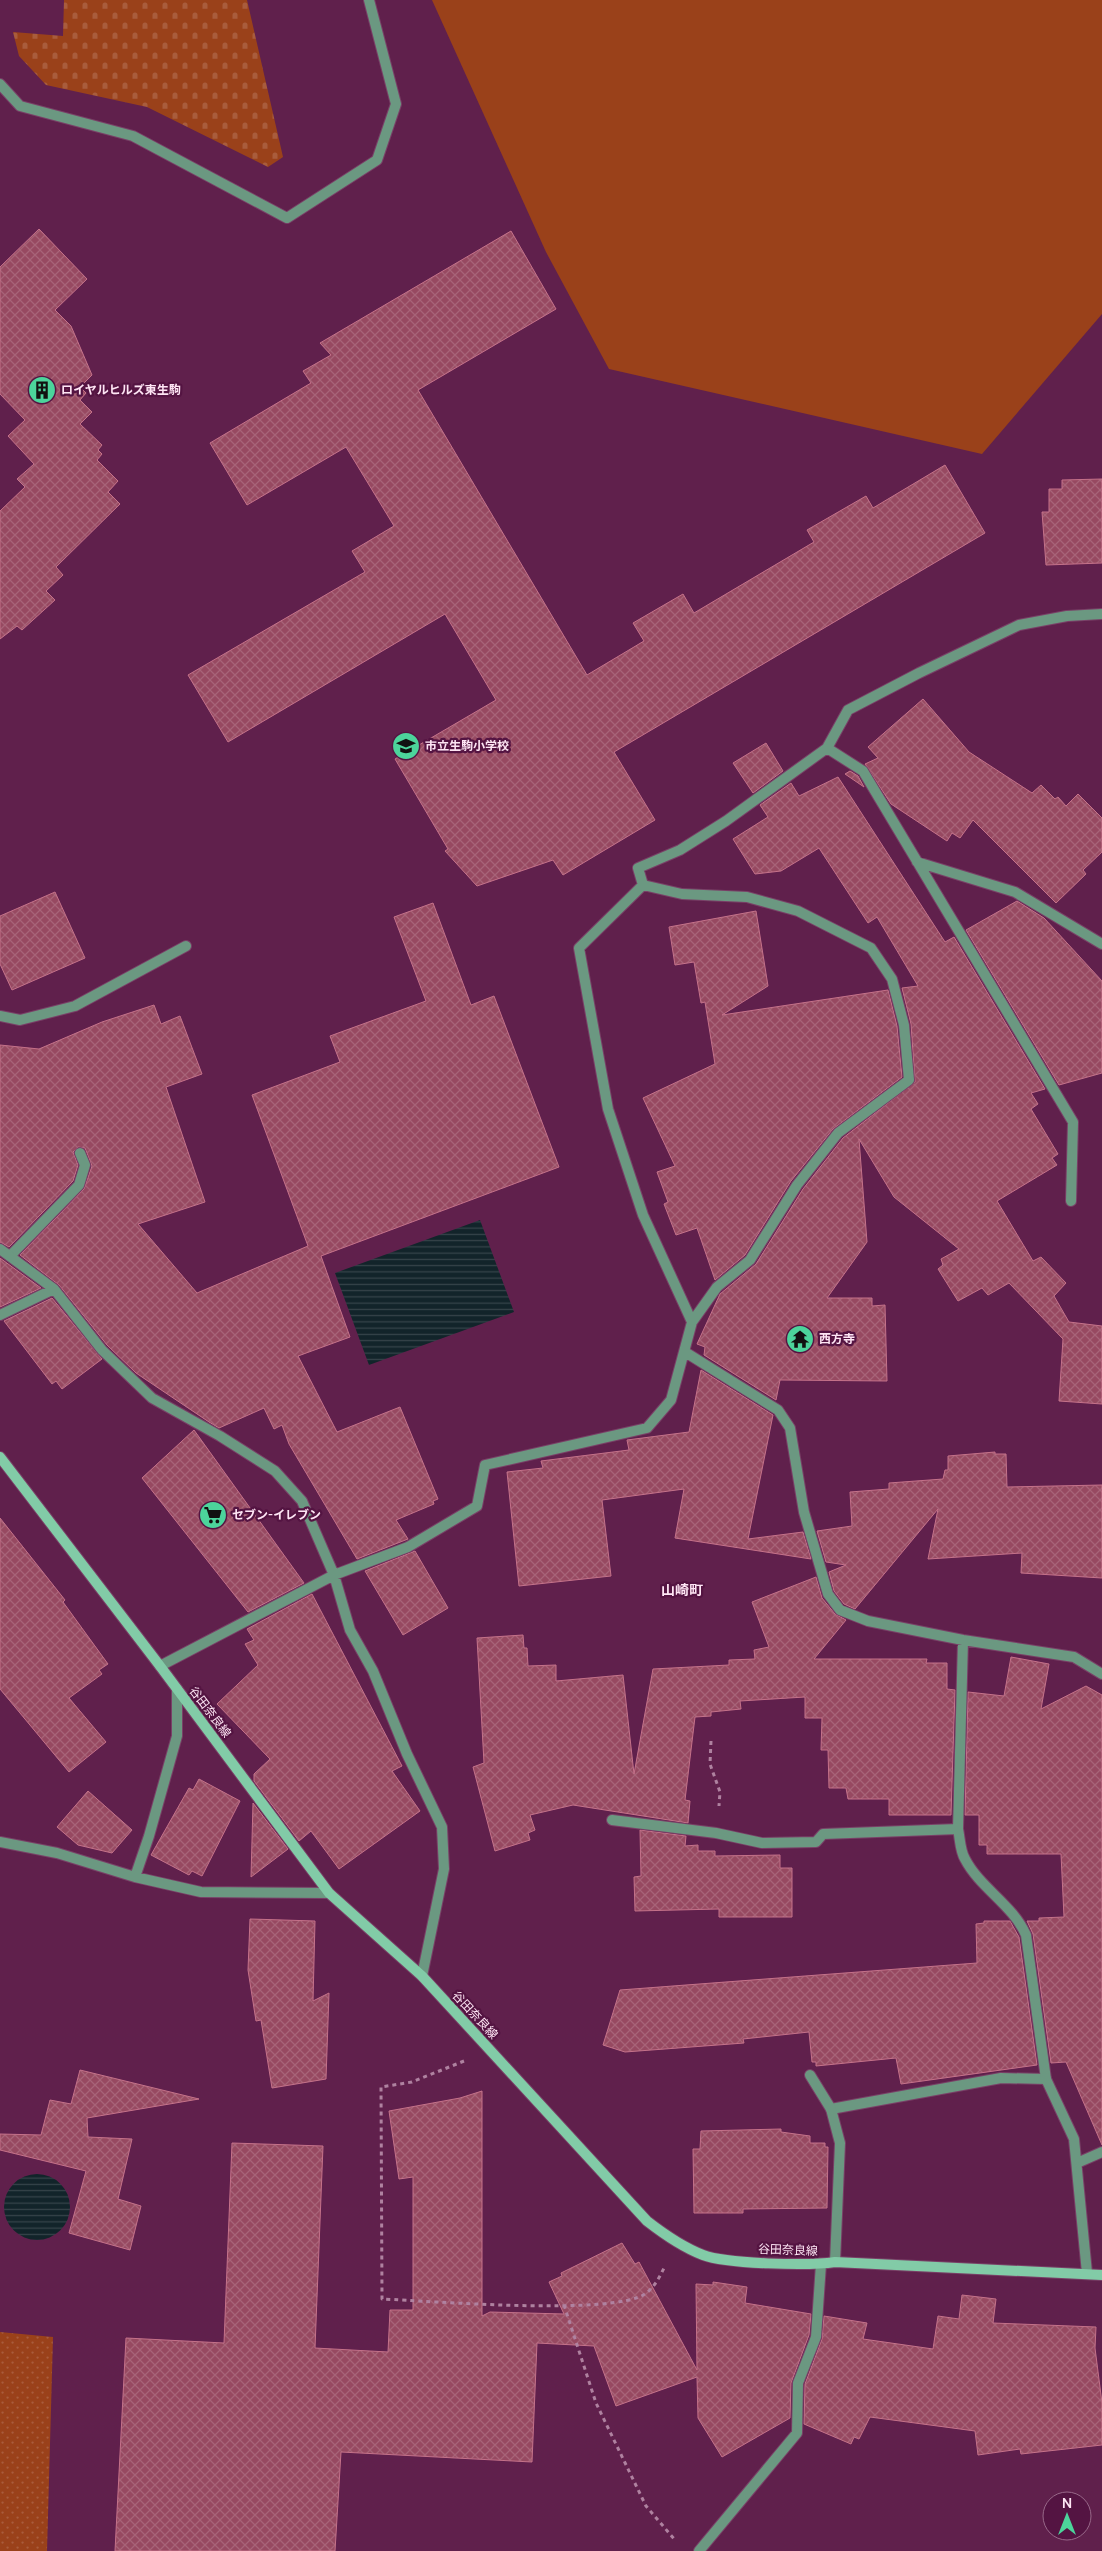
<svg xmlns="http://www.w3.org/2000/svg" width="1102" height="2551" font-family="Manrope,'Noto Sans JP',sans-serif">
<style>
.cemetery{fill:url(#cemetery-stones)}
.park{fill:url(#park-dots)}
.pitch{fill:#9a411a}
.water{fill:url(#water-rules)}
.building{fill:url(#building-cross-hatch);stroke:#c5728a}
.lines{fill:none;stroke-linecap:round;stroke-linejoin:round}
.lane-casing{stroke:#794067;stroke-width:12}
.street-casing{stroke:#794067;stroke-width:12}
.secondary-casing{stroke:#794067;stroke-width:12}
.path{stroke:#af82a0;stroke-width:3;stroke-dasharray:4 4;stroke-linecap:butt}
.lane{stroke:#6b9881;stroke-width:10}
.street{stroke:#6b9881;stroke-width:10}
.secondary{stroke:#82cba7;stroke-width:10}
.labels{text-anchor:middle;stroke-width:4.5;stroke-linejoin:round;paint-order:stroke}
.poi-label{font-size:12px;font-weight:bold;fill:#fee5f4;stroke:#541442;text-anchor:start}
.street-label{font-size:12px;fill:#fee5f4;stroke:#541442}
.neighbourhood-label{font-size:14px;font-weight:bold;fill:#fee5f4;stroke:#541442}
</style>
<defs>
<pattern id="cemetery-stones" width="16" height="16" patternUnits="userSpaceOnUse" patternTransform="scale(1.25)"><rect width="16" height="16" fill="#9a411a"/><path d="M2 7V4a2 2 0 0 1 4 0v3zM10 15v-3a2 2 0 0 1 4 0v3z" fill="#a95c3c"/></pattern>
<pattern id="park-dots" width="8" height="8" patternUnits="userSpaceOnUse" patternTransform="scale(1.25)"><rect width="8" height="8" fill="#9a411a"/><path d="M2 2h.1M6 6h.1" fill="none" stroke="#a95c3c" stroke-width="1.8" stroke-linecap="round"/></pattern>
<pattern id="water-rules" width="6" height="5" patternUnits="userSpaceOnUse" patternTransform="scale(1.25)"><rect width="6" height="5" fill="#12242a"/><path d="M0 2.5h6" fill="none" stroke="#36444a"/></pattern>
<pattern id="building-cross-hatch" width="8" height="8" patternUnits="userSpaceOnUse" patternTransform="scale(1.25)"><rect width="8" height="8" fill="#974961"/><path d="M0 0l8 8M0 8l8-8" fill="none" stroke="#a76378"/></pattern>
</defs>
<rect width="100%" height="100%" fill="#60204c"/>
<path class="cemetery" d="M 64,0 L 247,0 L 283,157 L 268,167 L 147,107 L 46,85 L 19,56 L 13,32 L 63,36 Z"/>
<path class="park" d="M 0,2332 L 53,2337 L 47,2551 L 0,2551 Z"/>
<path class="pitch" d="M 432,0 L 1102,0 L 1102,314 L 982,454 L 609,369 L 546,252 Z"/>
<path class="water" d="M 480,1220 L 514,1312 L 369,1365 L 335,1273 Z
M4 2207a33 33 0 1 1 66 0a33 33 0 1 1-66 0Z"/>
<path class="building" d="M 39,229 L 87,279 L 55,310 L 71,326 L 92,375 L 80,387 L 86,393 L 80,400 L 92,412 L 80,424 L 102,445 L 98,450 L 102,454 L 97,460 L 118,481 L 108,492 L 120,504 L 56,567 L 63,575 L 46,591 L 55,600 L 22,630 L 17,626 L 0,639 L 0,511 L 25,487 L 17,479 L 34,464 L 8,436 L 25,420 L 0,394 L 0,267 Z
M 511,231 L 556,309 L 418,390 L 587,675 L 644,641 L 633,623 L 683,594 L 694,613 L 814,542 L 807,530 L 866,496 L 873,508 L 945,465 L 985,533 L 614,752 L 655,820 L 563,875 L 553,860 L 477,886 L 445,851 L 448,849 L 395,759 L 496,700 L 445,614 L 228,742 L 188,675 L 365,572 L 352,551 L 394,526 L 346,447 L 247,505 L 210,443 L 311,383 L 303,371 L 331,355 L 320,343 Z
M 1102,479 L 1102,563 L 1046,565 L 1042,512 L 1049,512 L 1049,489 L 1062,489 L 1062,480 Z
M 923,699 L 969,752 L 1032,793 L 1041,785 L 1055,799 L 1058,797 L 1066,806 L 1078,794 L 1102,818 L 1102,852 L 1083,870 L 1086,874 L 1056,903 L 973,820 L 960,838 L 952,833 L 947,841 L 891,804 L 865,764 L 878,758 L 868,747 Z
M 766,743 L 783,771 L 753,793 L 733,763 Z
M 850,771 L 858,776 L 864,787 L 845,774 Z
M 838,777 L 945,942 L 954,937 L 1045,1089 L 1031,1093 L 1038,1104 L 1031,1109 L 1058,1154 L 1052,1158 L 1057,1165 L 997,1201 L 1033,1261 L 1041,1257 L 1066,1283 L 1054,1296 L 1069,1322 L 1102,1326 L 1102,1404 L 1059,1401 L 1063,1339 L 1009,1283 L 988,1295 L 982,1288 L 958,1301 L 938,1269 L 943,1265 L 941,1259 L 959,1249 L 894,1197 L 859,1139 L 867,1242 L 827,1298 L 872,1298 L 872,1306 L 885,1305 L 887,1381 L 780,1380 L 776,1400 L 704,1355 L 705,1347 L 697,1344 L 720,1294 L 756,1264 L 803,1189 L 843,1138 L 915,1082 L 911,1024 L 902,988 L 918,986 L 877,917 L 868,923 L 819,848 L 781,871 L 755,874 L 733,839 L 768,817 L 760,805 L 791,783 L 799,796 Z
M 55,892 L 85,958 L 12,990 L 0,964 L 0,916 Z
M 1017,901 L 1044,918 L 1102,981 L 1102,1073 L 1059,1085 L 966,930 Z
M 433,903 L 471,1005 L 494,996 L 559,1167 L 321,1256 L 350,1337 L 298,1356 L 337,1432 L 400,1407 L 438,1499 L 433,1501 L 434,1504 L 396,1520 L 408,1539 L 357,1559 L 289,1444 L 282,1425 L 274,1429 L 264,1408 L 219,1428 L 209,1422 L 136,1373 L 107,1345 L 59,1285 L 20,1255 L 84,1189 L 92,1166 L 85,1148 L 78,1147 L 73,1152 L 78,1165 L 73,1181 L 9,1247 L 0,1242 L 0,1045 L 39,1049 L 102,1022 L 154,1005 L 161,1024 L 180,1016 L 202,1074 L 166,1087 L 205,1202 L 138,1224 L 197,1293 L 308,1246 L 252,1095 L 340,1062 L 330,1036 L 426,1001 L 394,917 Z
M 756,911 L 768,986 L 722,1015 L 888,990 L 897,1026 L 902,1077 L 833,1129 L 791,1181 L 745,1255 L 715,1280 L 697,1228 L 676,1235 L 664,1204 L 668,1202 L 657,1172 L 675,1166 L 643,1098 L 715,1064 L 705,1002 L 701,1003 L 694,962 L 675,965 L 669,927 Z
M 0,1258 L 41,1288 L 0,1307 Z
M 52,1298 L 102,1359 L 62,1389 L 56,1381 L 52,1384 L 4,1321 Z
M 701,1370 L 773,1415 L 748,1539 L 803,1532 L 811,1559 L 675,1538 L 684,1489 L 602,1500 L 611,1576 L 519,1586 L 507,1472 L 543,1468 L 541,1461 L 629,1450 L 627,1440 L 689,1432 Z
M 194,1430 L 304,1583 L 248,1612 L 142,1478 Z
M 995,1452 L 995,1454 L 1006,1454 L 1007,1487 L 1102,1485 L 1102,1578 L 1021,1573 L 1022,1553 L 928,1559 L 938,1509 L 855,1609 L 844,1604 L 834,1591 L 829,1572 L 846,1565 L 826,1562 L 817,1531 L 852,1526 L 850,1492 L 889,1489 L 889,1483 L 943,1479 L 945,1470 L 948,1470 L 948,1456 Z
M 0,1518 L 65,1600 L 63,1602 L 108,1664 L 99,1670 L 102,1674 L 69,1698 L 106,1742 L 69,1772 L 0,1689 Z
M 415,1551 L 448,1608 L 403,1635 L 365,1571 Z
M 816,1577 L 822,1598 L 835,1614 L 846,1620 L 814,1659 L 927,1659 L 926,1663 L 947,1663 L 947,1689 L 955,1690 L 951,1815 L 889,1815 L 889,1799 L 848,1799 L 846,1788 L 829,1788 L 828,1750 L 821,1750 L 822,1718 L 805,1718 L 805,1697 L 740,1701 L 741,1709 L 711,1712 L 711,1716 L 695,1717 L 685,1800 L 690,1801 L 688,1823 L 573,1805 L 530,1815 L 535,1830 L 528,1833 L 530,1840 L 495,1851 L 473,1767 L 484,1763 L 477,1638 L 523,1635 L 524,1648 L 527,1648 L 528,1666 L 556,1665 L 556,1681 L 623,1675 L 634,1774 L 653,1669 L 729,1665 L 729,1660 L 755,1659 L 754,1650 L 769,1647 L 752,1602 Z
M 312,1594 L 402,1766 L 392,1771 L 420,1811 L 339,1869 L 311,1831 L 299,1841 L 254,1781 L 254,1774 L 270,1759 L 217,1704 L 258,1665 L 245,1644 L 254,1640 L 247,1629 Z
M 1011,1657 L 1049,1664 L 1041,1709 L 1086,1686 L 1102,1695 L 1102,2145 L 1066,2062 L 1051,2063 L 1033,1934 L 1027,1921 L 1039,1921 L 1039,1918 L 1064,1917 L 1061,1854 L 987,1854 L 987,1845 L 979,1845 L 979,1815 L 965,1815 L 968,1692 L 1004,1696 Z
M 199,1779 L 240,1801 L 202,1876 L 192,1871 L 189,1875 L 151,1855 L 189,1788 L 193,1790 Z
M 88,1791 L 132,1830 L 112,1853 L 78,1845 L 57,1827 Z
M 253,1803 L 288,1849 L 251,1877 Z
M 640,1830 L 686,1836 L 685,1846 L 698,1845 L 698,1851 L 715,1851 L 715,1856 L 780,1855 L 780,1868 L 792,1868 L 792,1917 L 719,1917 L 719,1909 L 635,1911 L 634,1877 L 641,1876 Z
M 250,1919 L 315,1921 L 313,2001 L 329,1993 L 326,2079 L 272,2088 L 261,2020 L 256,2021 L 248,1970 Z
M 984,1921 L 1010,1921 L 1019,1937 L 1037,2065 L 901,2084 L 896,2058 L 816,2066 L 816,2062 L 812,2062 L 809,2032 L 743,2039 L 744,2043 L 625,2052 L 603,2045 L 620,1990 L 977,1963 L 976,1924 L 984,1923 Z
M 80,2070 L 199,2099 L 87,2118 L 88,2137 L 132,2139 L 118,2199 L 141,2206 L 130,2250 L 69,2233 L 86,2171 L 0,2150 L 0,2134 L 41,2135 L 50,2100 L 71,2104 Z
M 482,2091 L 482,2316 L 490,2312 L 564,2314 L 549,2282 L 562,2276 L 561,2273 L 622,2243 L 635,2264 L 639,2262 L 697,2370 L 696,2284 L 713,2285 L 713,2282 L 747,2287 L 745,2303 L 811,2314 L 809,2335 L 791,2383 L 790,2418 L 722,2457 L 698,2418 L 697,2377 L 616,2406 L 594,2346 L 537,2343 L 532,2462 L 341,2452 L 335,2551 L 115,2551 L 126,2338 L 224,2343 L 232,2143 L 323,2146 L 315,2348 L 388,2352 L 390,2310 L 413,2310 L 413,2177 L 399,2179 L 389,2111 L 460,2098 Z
M 781,2129 L 781,2132 L 810,2136 L 810,2143 L 825,2143 L 825,2147 L 828,2147 L 827,2208 L 743,2209 L 743,2213 L 694,2213 L 693,2149 L 700,2149 L 701,2131 Z
M 962,2295 L 996,2299 L 993,2323 L 1096,2327 L 1095,2348 L 1102,2403 L 1102,2445 L 1021,2454 L 1020,2449 L 978,2455 L 975,2431 L 870,2417 L 859,2439 L 854,2437 L 851,2444 L 804,2424 L 805,2384 L 822,2339 L 824,2316 L 867,2323 L 863,2339 L 933,2349 L 938,2316 L 959,2319 Z"/>
<g class="lines">
<g class="lane-casing">
<path id="lane" d="M 0,84 L 20,106 L 133,136 L 287,218 L 377,160 L 396,104 L 369,0
M 11,1255 L 79,1185 L 85,1165 L 80,1153
M 831,2109 L 1001,2078 L 1046,2079"/>
</g>
<g class="street-casing">
<path id="street" d="M 827,748 L 863,771 L 1073,1122 L 1071,1201
M 917,862 L 1015,892 L 1102,944
M 0,1016 L 20,1020 L 75,1006 L 186,946
M 0,1249 L 54,1289 L 102,1350 L 152,1398 L 220,1436 L 275,1471 L 302,1501 L 334,1575 L 350,1630 L 373,1671 L 407,1754 L 442,1827 L 444,1869 L 422,1976
M 0,1315 L 54,1289
M 692,1322 L 643,1215 L 608,1109 L 579,948 L 643,885 L 638,868 L 680,850 L 726,821 L 827,748 L 848,710 L 919,673 L 1019,625 L 1067,616 L 1102,614
M 685,1352 L 778,1410 L 790,1428 L 804,1512 L 828,1594 L 840,1610 L 868,1621 L 963,1640 L 1074,1657 L 1102,1674
M 963,1640 L 958,1829 C 960,1838 960,1851 965,1859 C 980,1888 1013,1905 1026,1935 L 1046,2079 L 1074,2139 L 1087,2273
M 160,1666 L 334,1575 L 408,1547 L 477,1506 L 485,1465 L 647,1428 L 671,1400 L 692,1322 L 717,1287 L 750,1260 L 797,1185 L 838,1133 L 909,1080 L 904,1025 L 892,979 L 871,948 L 798,911 L 747,897 L 682,894 L 643,885
M 612,1820 L 716,1833 L 762,1843 L 816,1842 L 823,1834 L 958,1829
M 0,1842 L 57,1853 L 135,1877 L 201,1892 L 329,1893
M 135,1877 L 149,1836 L 177,1736 L 177,1689
M 810,2075 L 831,2109 L 840,2143 L 835,2262
M 1077,2163 L 1102,2152
M 699,2551 L 797,2433 L 798,2383 L 816,2337 L 821,2264"/>
</g>
<g class="secondary-casing">
<path id="secondary" d="M 0,1457 L 160,1666 L 329,1893 L 422,1976 L 647,2221 C 665,2235 682,2247 703,2255 C 727,2264 809,2266 835,2262 L 1102,2275"/>
</g>
<path class="path" d="M 711,1741 L 710,1764 L 720,1792 L 719,1806
M 464,2061 L 412,2082 L 381,2087 L 382,2299 C 431,2301 612,2316 645,2294 C 655,2287 660,2276 665,2266
M 564,2305 L 596,2403 L 646,2506 L 675,2540"/>
<use href="#lane" class="lane"/>
<use href="#street" class="street"/>
<use href="#secondary" class="secondary"/>
</g>
<defs>
<g id="building-disc" transform="scale(1.4375)"><circle r="9.5" fill="#4cd49b" stroke="#541442"/><path d="M-4-6H4V6H1V3H-1V6H-4ZM-2.5-4.3h1.7v1.8h-1.7ZM.8-4.3h1.7v1.8H.8ZM-2.5-1h1.7V.8h-1.7ZM.8-1h1.7V.8H.8Z" fill="#111"/></g>
<g id="school-disc" transform="scale(1.4375)"><circle r="9.5" fill="#4cd49b" stroke="#541442"/><path d="M0-5L7-2L0 1L-7-2ZM-4 1L0 2.5L4 1V4Q0 6-4 4Z" fill="#111"/></g>
<g id="temple-disc" transform="scale(1.4375)"><circle r="9.5" fill="#4cd49b" stroke="#541442"/><path d="M0-6L5-2H3V0L6.5 2.5H4V6H1.5V3h-3V6H-4V2.5H-6.5L-3 0V-2H-5Z" fill="#111"/></g>
<g id="supermarket-disc" transform="scale(1.4375)"><circle r="9.5" fill="#4cd49b" stroke="#541442"/><path d="M-6-5.5h2.5l.6 2H6L4.5 2H-2.5L-4.4-4H-6ZM-1.5 3.2a1.3 1.3 0 1 0 .1 0ZM3 3.2a1.3 1.3 0 1 0 .1 0Z" fill="#111"/></g>
</defs>
<g fill-rule="evenodd">
<use href="#building-disc" x="42" y="390"/>
<use href="#school-disc" x="406" y="746"/>
<use href="#temple-disc" x="800" y="1339"/>
<use href="#supermarket-disc" x="213" y="1515"/>
</g>
<g class="labels">
<g class="poi-label">
<text x="61" y="394">ロイヤルヒルズ東生駒</text>
<text x="425" y="750">市立生駒小学校</text>
<text x="819" y="1343">西方寺</text>
<text x="232" y="1519">セブン-イレブン</text>
</g>
<g class="street-label">
<text transform="translate(210 1712) rotate(53)" y="4">谷田奈良線</text>
<text transform="translate(475 2015) rotate(47)" y="4">谷田奈良線</text>
<text transform="translate(788 2250) rotate(2)" y="4">谷田奈良線</text>
</g>
<g class="neighbourhood-label">
<text x="682" y="1595">山崎町</text>
</g>
</g>
<g transform="translate(1067 2516)"><circle r="24" fill="#541442" stroke="#986889"/>
<path d="M0-4L9 19L0 12L-9 19Z" fill="#4cd49b"/>
<text y="-8" font-size="14" font-weight="bold" text-anchor="middle" fill="#fee5f4">N</text>
</g>
</svg>
